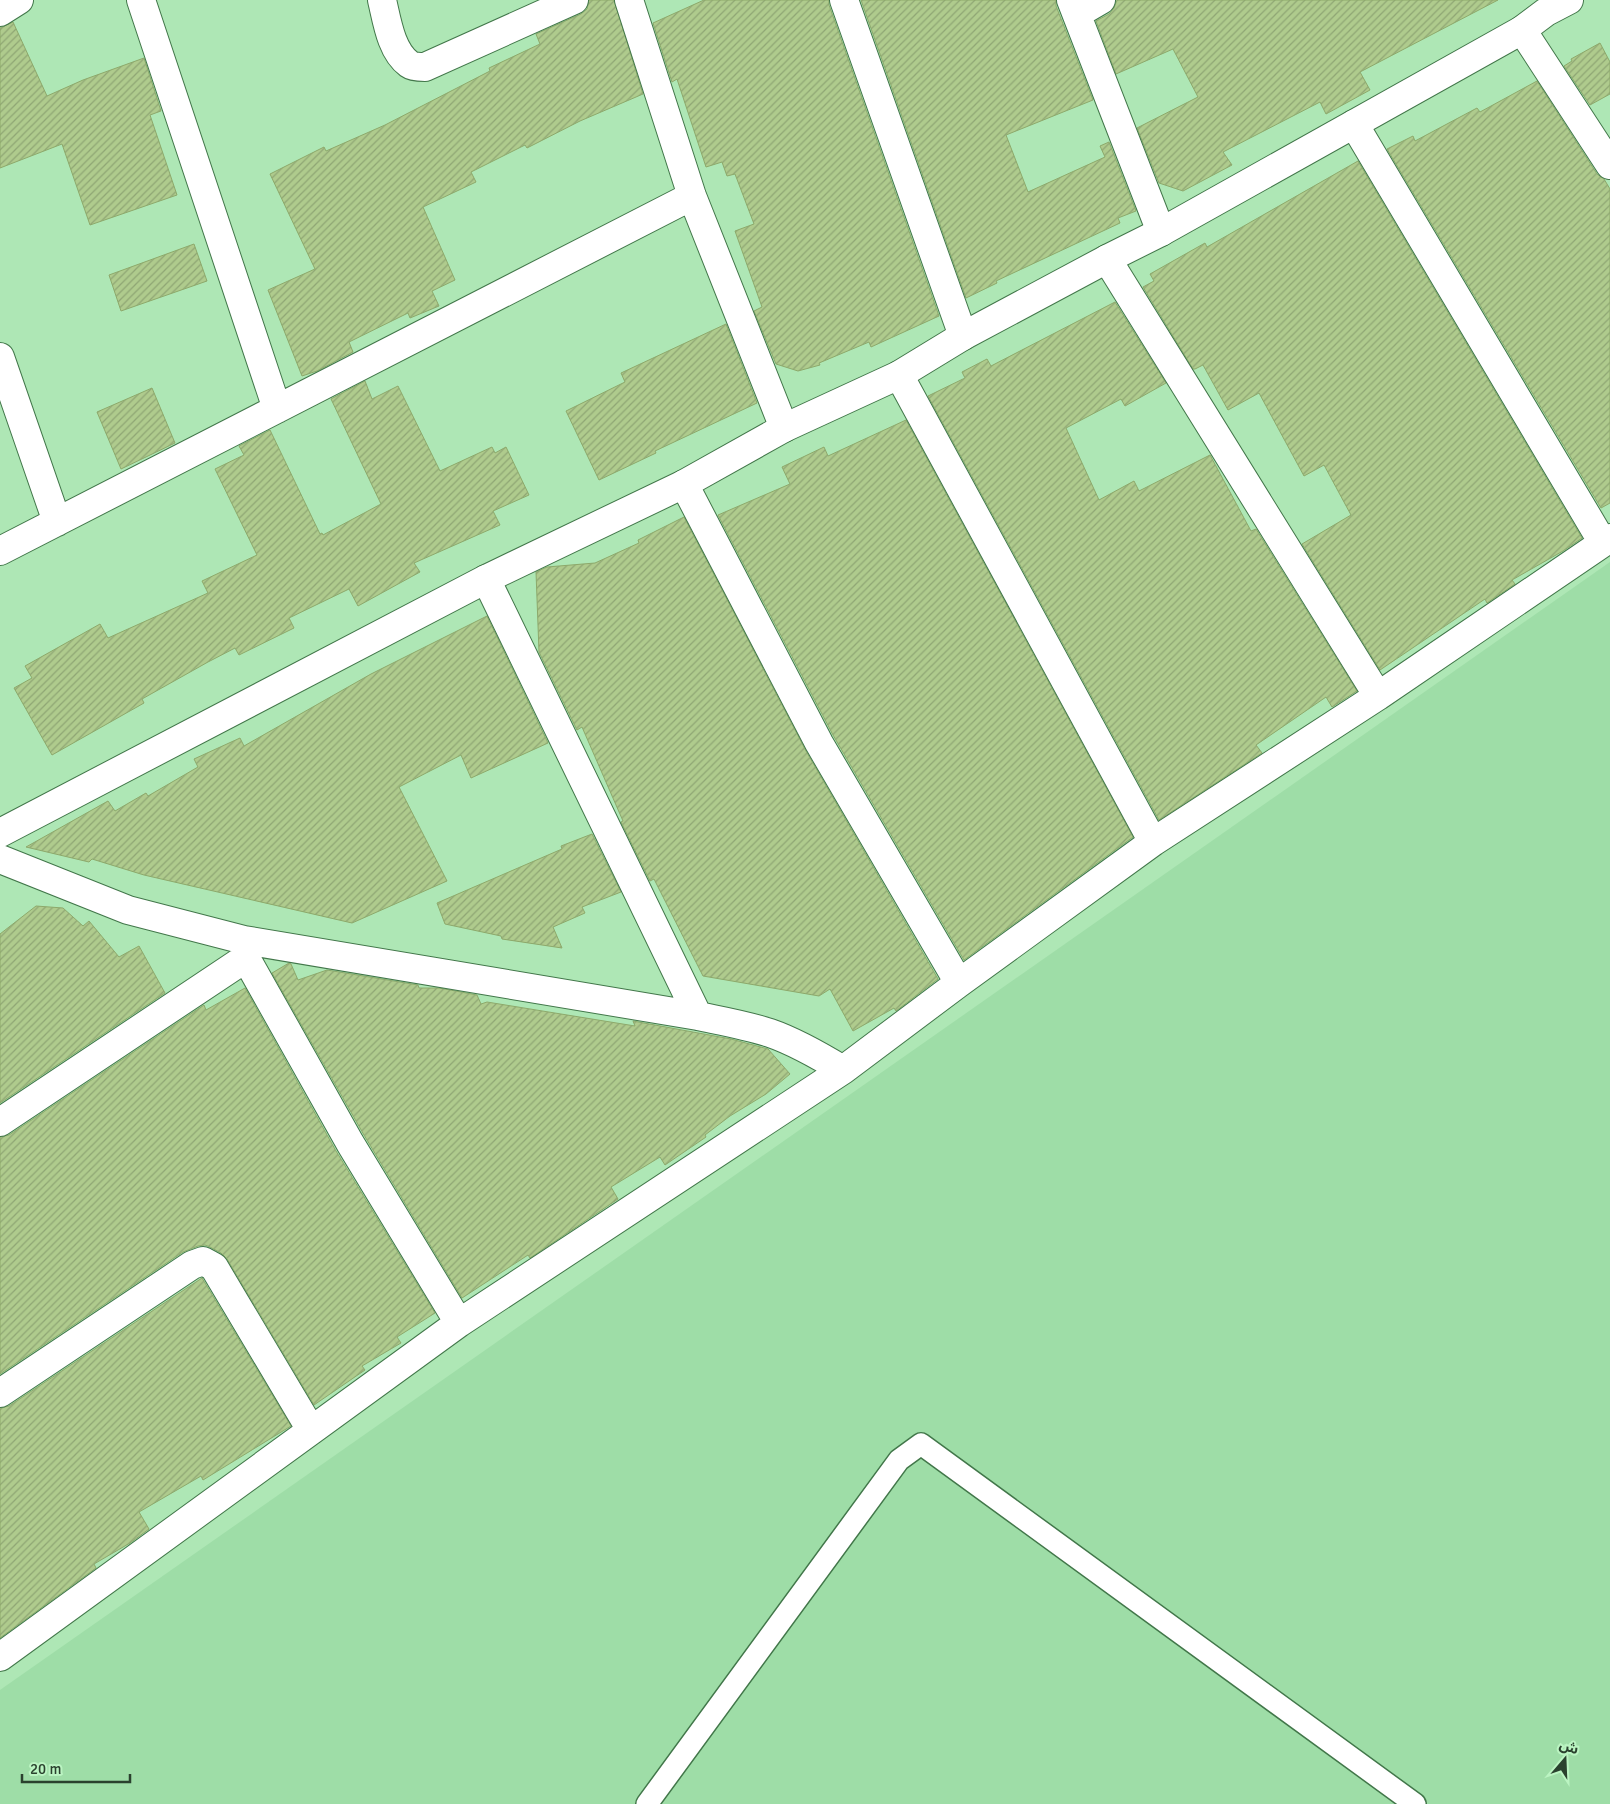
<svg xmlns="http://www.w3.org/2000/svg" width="1610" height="1804" font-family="Signika,'Noto Sans Arabic',sans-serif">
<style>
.built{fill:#9edda7}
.building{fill:url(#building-hatch);stroke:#8da96b}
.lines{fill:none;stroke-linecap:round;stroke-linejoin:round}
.service-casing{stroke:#42774a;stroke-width:24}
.minor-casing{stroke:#42774a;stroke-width:30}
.tertiary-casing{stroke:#42774a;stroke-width:30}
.service{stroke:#fff;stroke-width:21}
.minor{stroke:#fff;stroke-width:28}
.tertiary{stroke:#fff;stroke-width:28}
</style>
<defs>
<pattern id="building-hatch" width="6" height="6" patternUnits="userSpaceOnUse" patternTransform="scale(1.25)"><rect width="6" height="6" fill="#afcb8d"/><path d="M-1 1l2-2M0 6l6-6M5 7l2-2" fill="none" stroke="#8fa674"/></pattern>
</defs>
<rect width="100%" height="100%" fill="#aee7b5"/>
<path class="built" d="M 1610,562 L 1610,1804 L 0,1804 L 0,1690 Z"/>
<path class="building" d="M 589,0 L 614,0 L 643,94 L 580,121 L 527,148 L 525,145 L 471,172 L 476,182 L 423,207 L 455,280 L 432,291 L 439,306 L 410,318 L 408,313 L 349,342 L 353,352 L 317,371 L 302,376 L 268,290 L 315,269 L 270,174 L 324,147 L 326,151 L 385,125 L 490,71 L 489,68 L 540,44 L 536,34 L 581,14 L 587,9 Z
M 704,0 L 829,0 L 829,5 L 939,316 L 871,347 L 869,342 L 819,363 L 820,365 L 798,371 L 776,364 L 754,311 L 762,307 L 735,231 L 754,224 L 735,174 L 727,176 L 722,162 L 706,167 L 677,79 L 672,82 L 653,23 Z
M 861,0 L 1056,0 L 1056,6 L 1093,100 L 1006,135 L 1028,192 L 1105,157 L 1100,146 L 1109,142 L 1136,211 L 1118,218 L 1120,223 L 996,281 L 997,283 L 966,298 Z
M 1117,0 L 1498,0 L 1360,72 L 1370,90 L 1326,114 L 1320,102 L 1223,152 L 1232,165 L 1183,191 L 1159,183 L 1137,128 L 1198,97 L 1173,49 L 1116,74 L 1096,21 L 1109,14 L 1114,8 Z
M 13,22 L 47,96 L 83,80 L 144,58 L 161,111 L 150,115 L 177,195 L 90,225 L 62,144 L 0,168 L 0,28 Z
M 1600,43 L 1610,62 L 1610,94 L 1590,105 L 1564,66 L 1572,61 L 1571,59 Z
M 1537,81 L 1597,174 L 1604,179 L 1610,189 L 1610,503 L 1601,508 L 1387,149 L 1413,136 L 1415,141 L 1477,108 L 1480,112 Z
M 1358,161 L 1582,538 L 1563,551 L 1512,580 L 1515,584 L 1487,603 L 1485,599 L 1380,670 L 1302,544 L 1351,515 L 1324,465 L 1304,476 L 1259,393 L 1228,410 L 1203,365 L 1195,369 L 1193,369 L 1143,287 L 1154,281 L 1150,274 L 1205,243 L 1207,247 Z
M 194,244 L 207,281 L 121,311 L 109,275 Z
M 1115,302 L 1166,383 L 1125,406 L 1121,399 L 1066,428 L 1099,500 L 1134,481 L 1139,491 L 1210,455 L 1251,531 L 1256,529 L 1357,691 L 1332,707 L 1326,697 L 1256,745 L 1262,753 L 1159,820 L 928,396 L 965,378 L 962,372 L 987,359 L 991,366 Z
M 726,324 L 757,403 L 655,451 L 656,453 L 599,480 L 566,411 L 625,382 L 621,373 Z
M 365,381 L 372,399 L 398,386 L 440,471 L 492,447 L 495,453 L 506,447 L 529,495 L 493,511 L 500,525 L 414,563 L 420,572 L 358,606 L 349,589 L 289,618 L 294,628 L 239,655 L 235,648 L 208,662 L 142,699 L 144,703 L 52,755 L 14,688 L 32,678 L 25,666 L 100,624 L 108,638 L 208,593 L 202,581 L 257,555 L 215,469 L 244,455 L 239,446 L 270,430 L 320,534 L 322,533 L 323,535 L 381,504 L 331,399 Z
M 152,388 L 175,443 L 121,469 L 97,412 Z
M 906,420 L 1133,837 L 964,960 L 833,735 L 718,515 L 790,484 L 782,467 L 824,447 L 828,456 Z
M 684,517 L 806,751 L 938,979 L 896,1011 L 894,1008 L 853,1031 L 830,989 L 819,996 L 703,976 L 654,879 L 650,881 L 621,822 L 623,821 L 616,805 L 582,727 L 577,730 L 539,652 L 536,572 L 547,567 L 595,563 L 639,543 L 638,540 Z
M 487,616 L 548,743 L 471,778 L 461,755 L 399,787 L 447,881 L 352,923 L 144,875 L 92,859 L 89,862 L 26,847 L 108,801 L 115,811 L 146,793 L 148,796 L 198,767 L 194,759 L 240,738 L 244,746 L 371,674 Z
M 592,834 L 621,892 L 582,907 L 585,913 L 553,927 L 562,948 L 502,939 L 501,936 L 445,924 L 437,903 L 562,849 L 561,846 Z
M 36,906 L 63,908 L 83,926 L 89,921 L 119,957 L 139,946 L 165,993 L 0,1103 L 0,934 Z
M 289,963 L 291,964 L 298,980 L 327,970 L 418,985 L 419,988 L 439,988 L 477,995 L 481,1004 L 487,1002 L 635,1026 L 633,1021 L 731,1039 L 768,1049 L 790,1074 L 766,1094 L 730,1116 L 705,1135 L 706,1137 L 665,1165 L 660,1157 L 611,1187 L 618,1199 L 530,1258 L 528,1255 L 462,1298 L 364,1135 L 272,973 Z
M 245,988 L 336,1151 L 435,1313 L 397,1337 L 401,1343 L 362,1366 L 365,1370 L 314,1405 L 227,1259 L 221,1253 L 210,1247 L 205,1245 L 198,1246 L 183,1252 L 0,1374 L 0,1137 L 9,1135 L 204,1005 L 206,1010 Z
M 202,1278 L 291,1426 L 203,1480 L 201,1476 L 139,1512 L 149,1529 L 130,1543 L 94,1564 L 96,1568 L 0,1638 L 0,1408 L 9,1406 Z"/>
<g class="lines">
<g class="service-casing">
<path id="service" d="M 647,1804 L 899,1460 L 921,1444 L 1415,1804"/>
</g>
<g class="minor-casing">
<path id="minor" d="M 141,0 L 277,409
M 382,0 C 387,21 391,51 409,64 C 413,67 420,67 425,67 L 574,0
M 629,0 L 692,196 L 784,428
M 844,0 L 963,336
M 1071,0 L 1161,232
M 0,12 L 19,0
M 1077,14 L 1101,0
M 1522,30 L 1610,165
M 1354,124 L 1603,543
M 1107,259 L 1378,696
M 0,357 L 57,522
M 899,375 L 1153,842
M 684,484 L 819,743 L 959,983
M 0,551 L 692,196
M 486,579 L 698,1016
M 0,859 L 128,910 L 244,940 L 698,1016 C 722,1021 746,1025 770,1033 C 796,1042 820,1056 843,1070
M 244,940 L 246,958 L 350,1143 L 459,1323
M 0,1122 L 246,958
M 0,1393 L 192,1265 L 203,1261 L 214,1267 L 311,1430
M 0,1657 L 459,1323 L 843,1070 L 959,983 L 1153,842 L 1378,696 L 1610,538"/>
</g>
<g class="tertiary-casing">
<path id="tertiary" d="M 0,833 L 486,579 L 684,484 L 784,428 L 899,375 L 963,336 L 1107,259 L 1161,232 L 1522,30 L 1546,12 L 1569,0"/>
</g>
<use href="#service" class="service"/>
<use href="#minor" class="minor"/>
<use href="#tertiary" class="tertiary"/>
</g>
<g transform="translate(1565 1759) rotate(19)" stroke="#bbf4c2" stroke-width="4" paint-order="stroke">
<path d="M0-4L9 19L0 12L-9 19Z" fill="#2a412e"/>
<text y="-8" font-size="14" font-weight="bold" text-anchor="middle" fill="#2a412e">ش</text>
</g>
<path d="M22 1774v8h108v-8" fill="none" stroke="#2a412e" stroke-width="2.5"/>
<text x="30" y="1774" font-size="15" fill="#2a412e" stroke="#bbf4c2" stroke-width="4" paint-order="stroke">20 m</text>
</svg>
